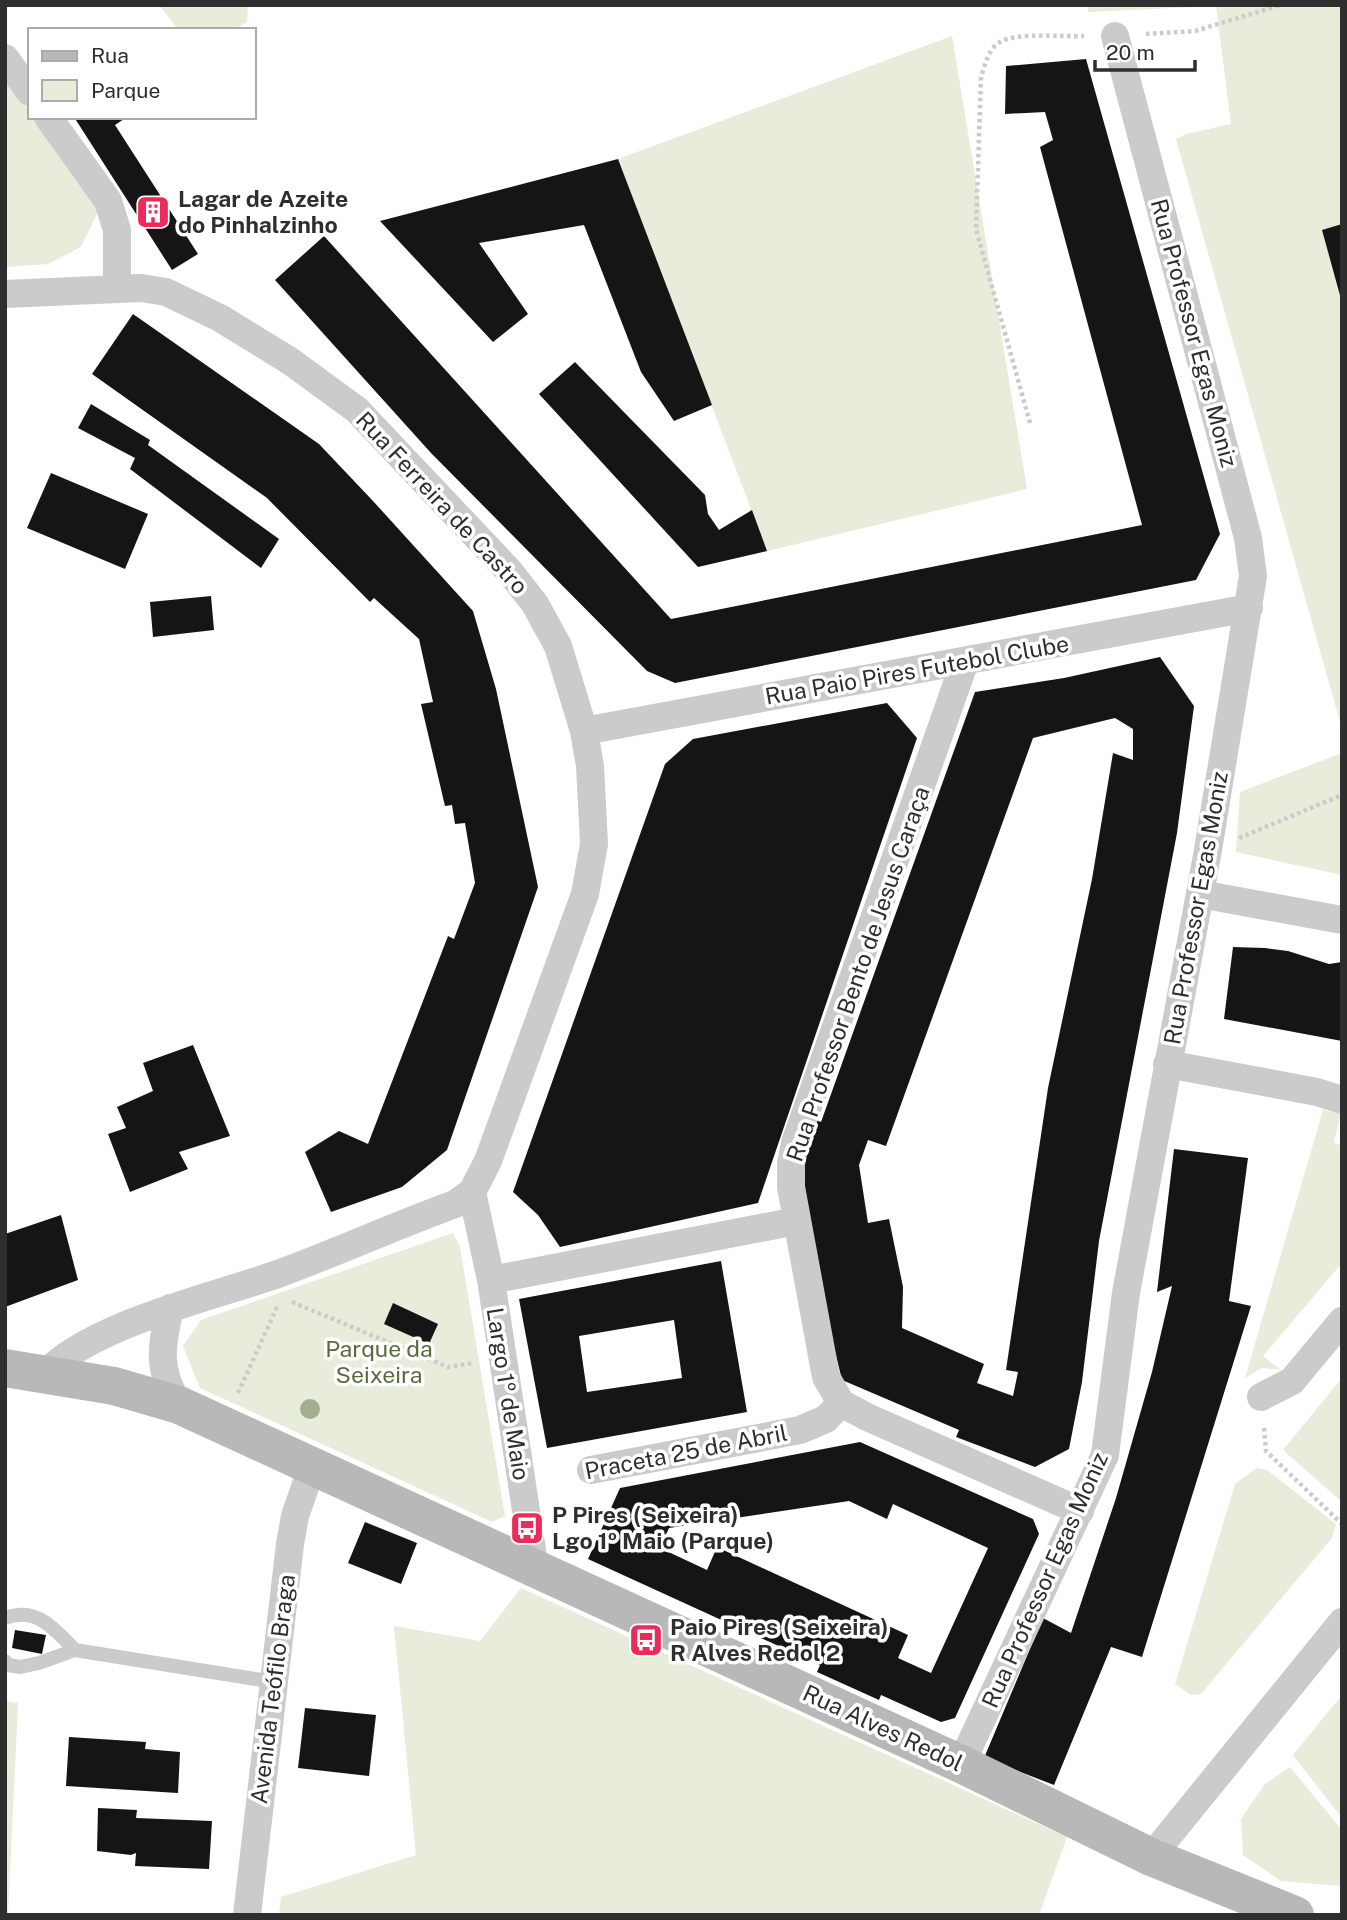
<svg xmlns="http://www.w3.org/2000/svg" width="1347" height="1920" font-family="'Public Sans',sans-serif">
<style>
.green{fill:#e7ecdb}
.building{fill:#151515;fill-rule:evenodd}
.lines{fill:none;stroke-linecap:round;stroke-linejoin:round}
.path{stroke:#cbcbcb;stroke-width:4.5;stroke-dasharray:3.5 3.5;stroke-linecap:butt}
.lane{stroke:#cbcbcb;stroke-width:14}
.street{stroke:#cbcbcb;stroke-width:28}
.secondary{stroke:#b8b8b8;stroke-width:38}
.tree{fill:#a4ae93}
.labels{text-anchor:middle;stroke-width:7;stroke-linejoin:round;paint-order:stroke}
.poi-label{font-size:23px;font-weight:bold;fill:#2e2e2e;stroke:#fff;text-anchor:start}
.street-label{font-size:23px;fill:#2e2e2e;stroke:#fff}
.park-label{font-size:23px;fill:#5a6b3a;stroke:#fff}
</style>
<rect width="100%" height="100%" fill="#fff"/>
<path class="green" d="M 159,5 L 248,5 L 247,22 L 233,30 L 179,30 Z
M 1088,5 L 1342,5 L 1342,729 L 1176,139 L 1186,134 L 1231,124 L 1216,6 L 1088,12 Z
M 952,36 L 1027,489 L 767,551 L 618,159 Z
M 5,64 L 30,97 L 30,117 L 45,117 L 100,208 L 81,247 L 48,264 L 5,267 Z
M 1342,753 L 1342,875 L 1236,852 L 1240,792 Z
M 1323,1110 L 1341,1114 L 1334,1143 L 1342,1145 L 1342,1263 L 1263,1356 L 1281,1370 L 1262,1368 L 1245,1378 Z
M 453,1233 L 460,1247 L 505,1516 L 492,1522 L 200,1388 L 183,1346 L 201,1320 Z
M 1342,1378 L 1342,1502 L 1283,1450 Z
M 1256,1468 L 1267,1470 L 1336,1524 L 1332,1538 L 1201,1694 L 1191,1695 L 1175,1684 L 1235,1484 Z
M 521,1588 L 1067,1837 L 1039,1915 L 279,1915 L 281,1897 L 416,1855 L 394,1626 L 480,1641 Z
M 1342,1695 L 1342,1818 L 1293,1755 Z
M 5,1701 L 18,1703 L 8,1915 L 5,1915 Z
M 1290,1767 L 1342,1830 L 1342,1886 L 1281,1881 L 1243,1855 L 1241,1819 L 1265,1784 Z"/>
<path class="building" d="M 1086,59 L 1220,534 L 1196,580 L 675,683 L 647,671 L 431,453 L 275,280 L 324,236 L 671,619 L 1142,525 L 1040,147 L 1053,140 L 1045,112 L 1005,114 L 1006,66 Z
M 74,117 L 127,117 L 115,125 L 198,254 L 172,270 Z
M 618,159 L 712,405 L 674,421 L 641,372 L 584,225 L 479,243 L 528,314 L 493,342 L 380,221 Z
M 1342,224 L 1342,299 L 1341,299 L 1322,230 Z
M 133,314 L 319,444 L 373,501 L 473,611 L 496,689 L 538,887 L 447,1150 L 402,1187 L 331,1212 L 305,1152 L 339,1131 L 368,1144 L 448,936 L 454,939 L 475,883 L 465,823 L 455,824 L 452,805 L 445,806 L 421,704 L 433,702 L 419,639 L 374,598 L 370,602 L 267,498 L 92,374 Z
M 575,362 L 705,495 L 708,514 L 719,530 L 752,510 L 767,551 L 698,567 L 539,394 Z
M 91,404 L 150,440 L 148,445 L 279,539 L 261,568 L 130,469 L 135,458 L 78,428 Z
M 51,473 L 148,514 L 125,569 L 27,528 Z
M 211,596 L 214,630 L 153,637 L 150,602 Z
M 1160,657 L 1194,706 L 1177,833 L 1099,1241 L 1082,1382 L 1069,1449 L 1035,1467 L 956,1437 L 959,1430 L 842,1380 L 823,1303 L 798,1167 L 811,1118 L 821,1122 L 975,692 L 1064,678 ZM 1115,718 L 1133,729 L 1133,760 L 1113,753 L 1092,879 L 1048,1088 L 1006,1370 L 1018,1372 L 1013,1396 L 977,1383 L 984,1364 L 902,1328 L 903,1287 L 889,1219 L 868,1223 L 859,1165 L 868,1140 L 886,1146 L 1033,738 Z
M 887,703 L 917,738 L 758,1203 L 560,1247 L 538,1215 L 513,1192 L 665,764 L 693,739 Z
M 1233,947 L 1265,948 L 1288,951 L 1329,964 L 1342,962 L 1342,1041 L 1224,1019 Z
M 193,1045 L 230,1136 L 179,1152 L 188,1169 L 130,1192 L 108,1134 L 126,1128 L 117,1107 L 153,1091 L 143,1063 Z
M 1174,1149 L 1248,1158 L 1229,1301 L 1251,1306 L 1142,1657 L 1111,1647 L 1054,1785 L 984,1758 L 1043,1618 L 1071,1633 L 1116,1498 L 1152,1372 L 1172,1286 L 1157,1292 Z
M 61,1215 L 78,1280 L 5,1307 L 5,1234 Z
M 721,1261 L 747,1412 L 547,1448 L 519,1299 ZM 674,1320 L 682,1378 L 587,1392 L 579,1336 Z
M 393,1303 L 438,1324 L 429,1344 L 384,1324 Z
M 860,1442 L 1033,1519 L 1039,1534 L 955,1718 L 941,1722 L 881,1695 L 879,1700 L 817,1672 L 820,1665 L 588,1559 L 620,1488 ZM 849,1501 L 887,1519 L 893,1504 L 988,1548 L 931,1673 L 898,1658 L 908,1635 L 717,1547 L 707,1570 L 660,1548 L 669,1528 Z
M 365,1522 L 417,1543 L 401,1584 L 348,1563 Z
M 15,1630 L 46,1635 L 42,1654 L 12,1648 Z
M 305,1708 L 376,1715 L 369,1776 L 298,1768 Z
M 69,1737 L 146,1742 L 145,1749 L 180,1752 L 178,1793 L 66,1786 Z
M 98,1808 L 137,1810 L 136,1818 L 212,1821 L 209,1869 L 135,1866 L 136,1853 L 131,1855 L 97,1851 Z"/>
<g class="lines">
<path class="path" d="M 1146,34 L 1195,31 L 1281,5
M 1030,423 L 976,229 L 981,77 C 985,65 988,49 1000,42 C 1017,32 1063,37 1084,36
M 1239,838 L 1342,795
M 292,1302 L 448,1367 L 473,1363
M 238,1393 L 278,1305
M 1264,1428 L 1266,1451 L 1342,1524"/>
<path class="lane" d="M 5,1618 C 37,1606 54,1629 75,1650
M 5,1661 L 8,1665 L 20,1667 L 39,1663 L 75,1650 L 274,1682"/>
<path class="street" d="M 5,58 L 30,92
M 48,117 L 108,201 L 117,230 L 117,286
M 5,294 L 141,288 L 166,292 L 220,318 L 290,361 L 357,410 L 510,572 L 535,604 L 558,646 L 584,731 L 590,766 L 594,844 L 585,894 L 488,1161 L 472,1192 L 455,1204 C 394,1226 336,1253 275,1275 C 211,1297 91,1325 45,1374
M 965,661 L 795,1143 L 791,1164 L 791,1187 L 826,1377 L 841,1403 L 867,1417 L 1080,1511
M 584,731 L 1249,608
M 1200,894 L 1342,920
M 1167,1064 L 1317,1092 L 1342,1100
M 472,1192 L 491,1280 L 535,1570
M 491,1280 L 797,1221
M 170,1308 C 161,1347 157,1370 179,1405
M 1261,1397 L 1292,1381 L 1342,1321
M 591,1470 L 800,1430 L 826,1419 L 841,1403
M 961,1764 L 1105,1455 L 1126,1293 L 1208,850 L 1253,576 L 1248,538 L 1115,36
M 1151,1857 L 1342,1622
M 247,1915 L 290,1544 L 295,1516 L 312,1467"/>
<path class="secondary" d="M 5,1368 L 114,1386 L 179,1405 L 961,1764 L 1151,1857 L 1295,1915"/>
</g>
<circle class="tree" cx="310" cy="1409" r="10"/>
<defs>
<g id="building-square" transform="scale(1.75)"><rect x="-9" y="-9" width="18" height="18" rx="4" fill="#ea2b5c" stroke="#fff"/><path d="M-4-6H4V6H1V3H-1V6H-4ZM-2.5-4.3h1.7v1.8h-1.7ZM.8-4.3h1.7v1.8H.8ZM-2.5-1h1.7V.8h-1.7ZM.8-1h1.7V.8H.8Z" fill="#fff"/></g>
<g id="bus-square" transform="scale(1.75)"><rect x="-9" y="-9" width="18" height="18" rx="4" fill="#ea2b5c" stroke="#fff"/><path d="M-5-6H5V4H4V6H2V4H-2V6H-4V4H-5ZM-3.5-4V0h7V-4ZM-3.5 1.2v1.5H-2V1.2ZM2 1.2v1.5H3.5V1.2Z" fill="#fff"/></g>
</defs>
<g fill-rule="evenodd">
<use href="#building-square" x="153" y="212"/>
<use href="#bus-square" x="527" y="1528"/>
<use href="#bus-square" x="646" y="1640"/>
</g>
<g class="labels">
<g class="poi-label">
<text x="178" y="207">Lagar de Azeite<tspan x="178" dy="26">do Pinhalzinho</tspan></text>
<text x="552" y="1523">P Pires (Seixeira)<tspan x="552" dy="26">Lgo 1º Maio (Parque)</tspan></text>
<text x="670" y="1635">Paio Pires (Seixeira)<tspan x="670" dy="26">R Alves Redol 2</tspan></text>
</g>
<g class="street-label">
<text transform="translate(1194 333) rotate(75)" y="8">Rua Professor Egas Moniz</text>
<text transform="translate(442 503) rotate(47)" y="8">Rua Ferreira de Castro</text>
<text transform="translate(917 670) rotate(-10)" y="8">Rua Paio Pires Futebol Clube</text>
<text transform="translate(1196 908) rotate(-80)" y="8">Rua Professor Egas Moniz</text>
<text transform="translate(858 974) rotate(-71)" y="8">Rua Professor Bento de Jesus Caraça</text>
<text transform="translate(508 1394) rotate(81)" y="8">Largo 1º de Maio</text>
<text transform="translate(686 1452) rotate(-11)" y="8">Praceta 25 de Abril</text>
<text transform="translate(1045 1580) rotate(-66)" y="8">Rua Professor Egas Moniz</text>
<text transform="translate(273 1689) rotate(-83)" y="8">Avenida Teófilo Braga</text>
<text transform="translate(883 1728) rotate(25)" y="8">Rua Alves Redol</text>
</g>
<g class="park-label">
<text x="379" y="1357">Parque da<tspan x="379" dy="26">Seixeira</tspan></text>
</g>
</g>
<rect width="1347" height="1920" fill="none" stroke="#2e2e2e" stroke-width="14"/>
<rect x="28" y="28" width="228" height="91" fill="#ffffff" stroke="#ababab" stroke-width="2"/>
<rect x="42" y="51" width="35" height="10" fill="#b8b8b8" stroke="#ababab" stroke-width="2"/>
<text x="91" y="63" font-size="21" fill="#2e2e2e">Rua</text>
<rect x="42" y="80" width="35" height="21" fill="#e7ecdb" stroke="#ababab" stroke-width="2"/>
<text x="91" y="98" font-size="21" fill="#2e2e2e">Parque</text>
<path d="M1095 60v10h100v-10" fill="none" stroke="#2e2e2e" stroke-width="3.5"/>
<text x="1106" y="60" font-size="21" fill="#2e2e2e" stroke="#ffffff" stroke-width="5" paint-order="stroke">20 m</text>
</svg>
